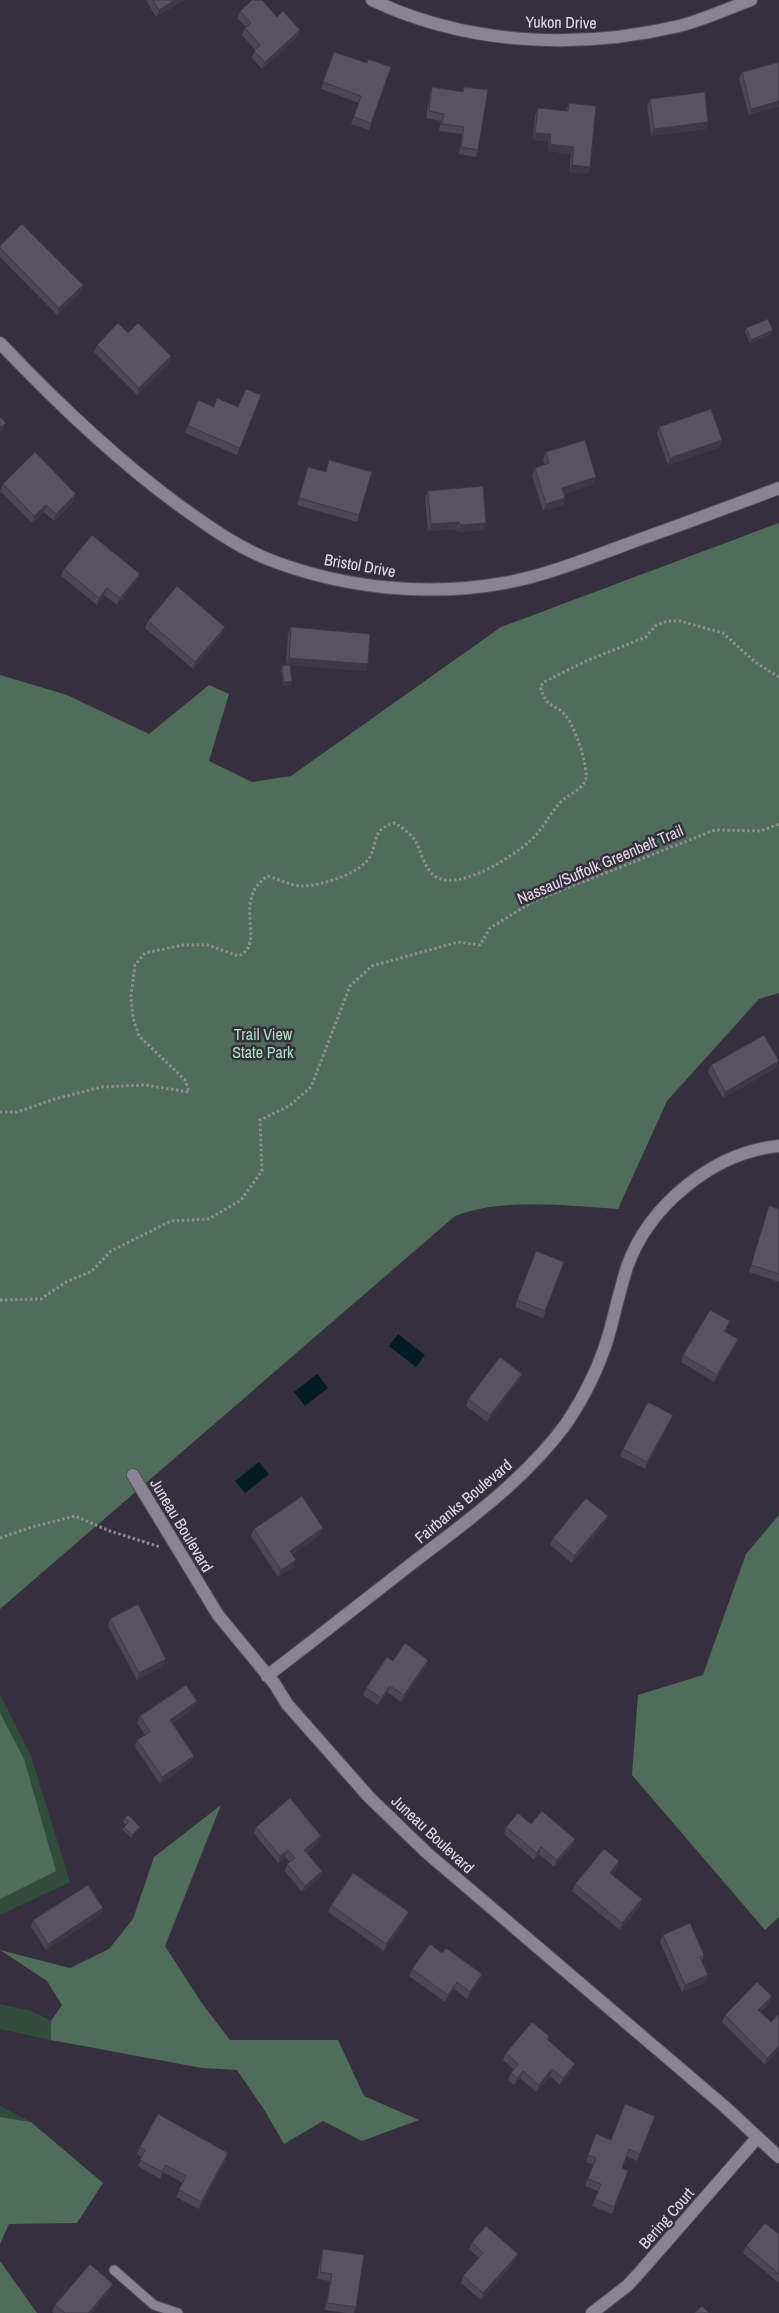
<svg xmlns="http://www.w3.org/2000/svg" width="779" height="2313" font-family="'Archivo Narrow',sans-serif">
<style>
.green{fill:#324c3c}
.forest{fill:#4f6d5a}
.water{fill:#021b25}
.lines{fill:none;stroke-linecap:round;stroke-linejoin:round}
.lane-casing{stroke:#544f5b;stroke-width:11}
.street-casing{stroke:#544f5b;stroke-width:14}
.path{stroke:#908b96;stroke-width:3;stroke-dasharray:2.5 2.5;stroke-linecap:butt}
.lane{stroke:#898393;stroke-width:9}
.street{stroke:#898393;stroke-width:12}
.wall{fill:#4c4753}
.shaded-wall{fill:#3e3944}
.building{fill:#585261;stroke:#3e3944}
.labels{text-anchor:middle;stroke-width:5;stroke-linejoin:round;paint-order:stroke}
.street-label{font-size:16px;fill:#e1dde6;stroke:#36303e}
.park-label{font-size:16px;fill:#a9e1bd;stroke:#36303e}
</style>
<rect width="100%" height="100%" fill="#36303e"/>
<path class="green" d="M 0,1695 L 31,1756 L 70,1882 L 0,1915 Z
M 0,2004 L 31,2011 L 51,2021 L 51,2040 L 0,2029 Z
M 0,2106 L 31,2122 L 0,2117 Z"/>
<path class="forest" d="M 779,523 L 779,993 L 759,999 L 667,1101 L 618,1209 C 566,1206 504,1197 455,1216 L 0,1609 L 0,675 L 67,695 L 149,734 L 209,685 L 229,694 L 209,761 L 252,782 L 291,776 L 501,627 Z
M 779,1515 L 779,1917 L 765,1930 L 632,1775 L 638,1695 L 703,1675 L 746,1554 Z
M 0,1713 L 24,1759 L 56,1871 L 0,1899 Z
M 221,1805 L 165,1946 L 201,2002 L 230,2040 L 338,2040 L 364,2096 L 419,2120 L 362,2141 L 323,2121 L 284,2144 L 265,2111 L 237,2070 L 202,2068 L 51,2040 L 51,2021 L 62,2005 L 47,1981 L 0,1950 L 70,1968 L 109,1949 L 133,1919 L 154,1857 Z
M 0,2117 L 31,2122 L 103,2183 L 77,2223 L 9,2224 L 0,2244 Z
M 0,2261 L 37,2313 L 0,2313 Z"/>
<path class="water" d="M 398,1334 L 425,1355 L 416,1367 L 389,1346 Z
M 317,1374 L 328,1388 L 305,1406 L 294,1392 Z
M 259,1462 L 269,1474 L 245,1493 L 235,1481 Z"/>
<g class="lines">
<g class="lane-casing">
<path id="lane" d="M 114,2270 L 154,2305 L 178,2313"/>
</g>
<g class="street-casing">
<path id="street" d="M 372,0 C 467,45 578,50 679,26 C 703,20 727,9 751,0
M 0,343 C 56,402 114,458 180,506 C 208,526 237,547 270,560 C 343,588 427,597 504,583 C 544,576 584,560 622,546 C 674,527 727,508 779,488
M 133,1475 L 218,1615 L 274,1683 L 287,1704 L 369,1797 L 427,1853 L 724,2106 L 779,2157
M 267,1676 C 318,1637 368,1598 419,1558 C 472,1518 526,1478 566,1424 C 584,1397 600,1365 609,1334 C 615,1312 620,1289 627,1267 C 649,1205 714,1152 779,1146
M 592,2313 L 627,2286 L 640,2272 L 757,2138"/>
</g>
<path class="path" d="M 0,1112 L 17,1112 L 55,1099 L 101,1087 L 145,1085 L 189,1092 L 185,1080 L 139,1036 L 133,1018 L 131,996 L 135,965 L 145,953 L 183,945 L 208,945 L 238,956 C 268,945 230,900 268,876 C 279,879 291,886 302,886 C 321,886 363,873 371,855 C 378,838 373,829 395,823 C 402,828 410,833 415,840 C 421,850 424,871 438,878 C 463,889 512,857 530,841 C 542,830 548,817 558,805 C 565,795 585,790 586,777 C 587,763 575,727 566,716 C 555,702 547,711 540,686 L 546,681 L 586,661 L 646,637 L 656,625 L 667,621 L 680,621 L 723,633 L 755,662 L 779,677
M 0,1300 L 41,1299 L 66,1282 L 92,1271 L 111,1251 L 171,1221 L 209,1219 L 241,1200 L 262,1171 L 260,1120 L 289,1106 L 311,1087 L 350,986 L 372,966 L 458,942 L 480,945 L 490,928 L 534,901 L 715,830 L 761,831 L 779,824
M 0,1538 L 32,1527 L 75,1516 L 110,1531 L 160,1547"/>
<use href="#lane" class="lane"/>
<use href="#street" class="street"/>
</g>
<path class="wall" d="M 146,0 L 184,0 L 156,17 Z
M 240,11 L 277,17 L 300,30 L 297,37 L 262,69 L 252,58 L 255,50 L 242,35 L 245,28 L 246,27 L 237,18 Z
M 334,52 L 367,63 L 391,67 L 369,130 L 351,124 L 359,103 L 321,89 Z
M 779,62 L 749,115 L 739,79 L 742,72 Z
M 432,87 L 462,92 L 464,87 L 478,150 L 476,157 L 459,154 L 462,134 L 439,131 L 441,121 L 426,118 L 430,94 Z
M 650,99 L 708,122 L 706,129 L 651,136 L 647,106 Z
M 569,103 L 590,167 L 587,174 L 569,172 L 571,154 L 548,151 L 549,141 L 533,140 L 535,115 L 538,108 L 566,111 Z
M 0,246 L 83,285 L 80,292 L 57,315 L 0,257 Z
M 746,328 L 771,334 L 750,343 L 745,332 Z
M 128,333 L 169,363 L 137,395 L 94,352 L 97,345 Z
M 261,395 L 237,455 L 185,433 L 198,400 L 214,407 L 238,407 Z
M 659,427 L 720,447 L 668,465 L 657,434 Z
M 546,452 L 594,484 L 564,494 L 565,498 L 563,505 L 543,511 L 532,475 L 535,468 L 545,465 L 543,459 Z
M 329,460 L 359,515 L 357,522 L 297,505 L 308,467 L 325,472 Z
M 3,484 L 74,501 L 54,521 L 44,512 L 32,523 L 0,491 Z
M 428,491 L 484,530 L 457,532 L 457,529 L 428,531 L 425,498 Z
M 64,569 L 137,581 L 117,605 L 104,595 L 97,605 L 61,576 Z
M 148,621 L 225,627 L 222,634 L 193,669 L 145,628 Z
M 291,627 L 366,671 L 290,665 L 292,681 L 291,685 L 283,686 L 281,669 L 282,666 L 289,665 L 286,665 L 288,634 Z
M 711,1065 L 776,1068 L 723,1098 L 708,1072 Z
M 769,1206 L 779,1209 L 779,1282 L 749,1272 Z
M 536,1251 L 564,1262 L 543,1318 L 515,1307 Z
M 730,1321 L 725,1332 L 735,1346 L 714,1382 L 681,1362 L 683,1355 Z
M 522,1374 L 519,1381 L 487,1422 L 466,1406 L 468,1399 Z
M 673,1415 L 670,1422 L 645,1469 L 620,1456 L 623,1449 Z
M 605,1523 L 572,1563 L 550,1545 L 553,1538 Z
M 254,1529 L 320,1535 L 292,1554 L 293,1567 L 278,1577 L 251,1536 Z
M 110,1619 L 163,1666 L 137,1680 L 108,1626 Z
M 428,1660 L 426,1667 L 401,1702 L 387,1692 L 378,1705 L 363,1695 L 366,1688 L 393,1661 Z
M 197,1701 L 194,1708 L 172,1724 L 191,1762 L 160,1784 L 135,1747 L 137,1740 L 145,1735 L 137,1723 L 140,1716 Z
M 125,1818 L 140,1827 L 139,1830 L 131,1838 L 123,1830 L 124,1827 L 126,1825 L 123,1822 Z
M 531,1824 L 575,1839 L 572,1846 L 554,1867 L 539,1854 L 534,1860 L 504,1834 L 506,1827 Z
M 256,1827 L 321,1836 L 318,1843 L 307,1853 L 322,1871 L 319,1878 L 302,1892 L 285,1871 L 287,1864 L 290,1862 L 285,1857 L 278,1863 L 254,1833 Z
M 617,1868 L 612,1874 L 640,1906 L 620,1930 L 572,1891 L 575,1884 Z
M 331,1905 L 406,1919 L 384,1951 L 328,1912 Z
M 103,1908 L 100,1915 L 46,1950 L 31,1927 L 33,1920 Z
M 663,1935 L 704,1955 L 702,1961 L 708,1975 L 706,1982 L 682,1992 L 660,1942 Z
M 412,1969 L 480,1981 L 467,1999 L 454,1989 L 445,2002 L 409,1976 Z
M 769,2003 L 761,2012 L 771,2022 L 779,2014 L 779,2050 L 765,2065 L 722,2022 L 725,2015 Z
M 549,2036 L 548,2040 L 572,2070 L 560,2085 L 550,2076 L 536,2092 L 520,2078 L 514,2085 L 508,2080 L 511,2073 L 514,2070 L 503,2060 L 506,2053 Z
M 655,2116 L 637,2161 L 626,2156 L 622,2168 L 628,2171 L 612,2214 L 592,2206 L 598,2191 L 585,2186 L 593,2165 L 586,2162 L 596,2134 L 611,2140 Z
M 140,2147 L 226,2160 L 199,2209 L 176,2197 L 183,2183 L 163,2172 L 160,2179 L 138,2166 L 142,2157 L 137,2154 Z
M 779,2234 L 779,2283 L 743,2253 L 746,2246 Z
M 472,2242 L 518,2254 L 515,2261 L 481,2300 L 461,2283 L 463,2276 L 479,2258 L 469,2249 Z
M 323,2249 L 356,2307 L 354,2313 L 345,2313 L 325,2310 L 330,2281 L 317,2279 L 321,2256 Z
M 110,2291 L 91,2313 L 54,2313 L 52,2312 L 55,2305 Z"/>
<path class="shaded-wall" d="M 175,0 L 184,0 L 156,17 L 159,10 Z
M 300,30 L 297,37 L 262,69 L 265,62 Z
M 779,101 L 779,107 L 749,115 L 751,109 Z
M 708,122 L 706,129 L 651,136 L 654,129 Z
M 535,133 L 551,134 L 549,141 L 533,140 Z
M 550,144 L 574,147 L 571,154 L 548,151 Z
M 572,165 L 590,167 L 587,174 L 569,172 Z
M 83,285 L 80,292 L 57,315 L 59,308 Z
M 773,330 L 771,334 L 750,343 L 751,340 Z
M 171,356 L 169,363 L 137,395 L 139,388 Z
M 6,423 L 3,430 L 0,433 L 0,428 Z
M 722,440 L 720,447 L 668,465 L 670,458 Z
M 596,477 L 594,484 L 560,495 L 562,488 Z
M 76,494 L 74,501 L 54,521 L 56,514 Z
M 565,498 L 563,505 L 543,511 L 546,504 Z
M 46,505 L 44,512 L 32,523 L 34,516 Z
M 459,522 L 457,529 L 428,531 L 431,524 Z
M 486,523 L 484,530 L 457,532 L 460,525 Z
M 140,574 L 137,581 L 117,605 L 120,598 Z
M 107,588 L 104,595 L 97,605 L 99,598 Z
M 225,627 L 222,634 L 193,669 L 195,662 Z
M 289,658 L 368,664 L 366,671 L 286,665 Z
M 292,681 L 291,685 L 283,686 L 284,682 Z
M 779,1061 L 776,1068 L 723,1098 L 725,1092 Z
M 738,1339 L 735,1346 L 714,1382 L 717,1375 Z
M 522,1374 L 519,1381 L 487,1422 L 490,1415 Z
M 673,1415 L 670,1422 L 645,1469 L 647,1462 Z
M 608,1516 L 605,1523 L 572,1563 L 574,1556 Z
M 323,1528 L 320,1535 L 287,1558 L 290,1551 Z
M 296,1560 L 293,1567 L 278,1577 L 281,1570 Z
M 166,1659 L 163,1666 L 137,1680 L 139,1673 Z
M 428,1660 L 426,1667 L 401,1702 L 404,1695 Z
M 390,1686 L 387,1692 L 378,1705 L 381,1698 Z
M 197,1701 L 194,1708 L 167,1727 L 170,1720 Z
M 194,1756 L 191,1762 L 160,1784 L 162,1777 Z
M 140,1827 L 139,1830 L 131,1838 L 132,1835 Z
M 321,1836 L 318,1843 L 302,1857 L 304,1850 Z
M 575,1839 L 572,1846 L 554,1867 L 557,1860 Z
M 541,1847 L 539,1854 L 534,1860 L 537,1853 Z
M 288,1850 L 285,1857 L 278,1863 L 280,1856 Z
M 619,1861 L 617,1868 L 608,1879 L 610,1873 Z
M 322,1871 L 319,1878 L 302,1892 L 305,1886 Z
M 642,1899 L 640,1906 L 620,1930 L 622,1923 Z
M 103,1908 L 100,1915 L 46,1950 L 48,1944 Z
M 409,1912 L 406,1919 L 384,1951 L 386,1944 Z
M 482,1974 L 480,1981 L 467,1999 L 470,1992 Z
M 708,1975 L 706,1982 L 682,1992 L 685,1985 Z
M 457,1982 L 454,1989 L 445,2002 L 448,1995 Z
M 772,1996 L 769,2003 L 756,2017 L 758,2010 Z
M 779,2046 L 779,2050 L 765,2065 L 767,2058 Z
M 575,2064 L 572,2070 L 560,2085 L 563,2078 Z
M 552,2069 L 550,2076 L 536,2092 L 539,2085 Z
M 523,2071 L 520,2078 L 514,2085 L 517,2078 Z
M 228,2153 L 226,2160 L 199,2209 L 201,2202 Z
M 518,2254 L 515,2261 L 481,2300 L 483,2293 Z
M 113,2284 L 110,2291 L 91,2313 L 88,2313 Z"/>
<path class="building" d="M 153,0 L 175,0 L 159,10 Z
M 252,0 L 262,0 L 277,17 L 283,11 L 300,30 L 265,62 L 254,51 L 260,45 L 245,28 L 251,23 L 240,11 Z
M 334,52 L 367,63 L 368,59 L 391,67 L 371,123 L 354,117 L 361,96 L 323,82 Z
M 779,62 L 779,101 L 751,109 L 742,72 Z
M 432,87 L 463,92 L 464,87 L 488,90 L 478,150 L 461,147 L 464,127 L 442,124 L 444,114 L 429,111 Z
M 705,92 L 708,122 L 654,129 L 650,99 Z
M 569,103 L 596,106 L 590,167 L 572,165 L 574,147 L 550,144 L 551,134 L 535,133 L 538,108 L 568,111 Z
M 22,224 L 83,285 L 59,308 L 0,248 L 0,246 Z
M 768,319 L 773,330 L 751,340 L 746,328 Z
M 118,323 L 128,333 L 138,323 L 171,356 L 139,388 L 97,345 Z
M 246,389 L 261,395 L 240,448 L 188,426 L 198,400 L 214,407 L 217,398 L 238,407 Z
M 711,409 L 722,440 L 670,458 L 659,427 Z
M 0,417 L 6,423 L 0,428 Z
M 585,440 L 596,477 L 562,488 L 565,498 L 546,504 L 535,468 L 549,463 L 546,452 Z
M 35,452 L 76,494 L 56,514 L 46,505 L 34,516 L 3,484 Z
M 329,460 L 372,472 L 359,515 L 299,498 L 308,467 L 326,472 Z
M 483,486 L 486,523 L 460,525 L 459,522 L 431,524 L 428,491 Z
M 92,535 L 140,574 L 120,598 L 107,588 L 99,598 L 64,569 Z
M 177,586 L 225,627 L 195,662 L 148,621 Z
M 291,627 L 370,634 L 368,664 L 289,658 Z
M 290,665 L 292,681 L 284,682 L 282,666 Z
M 764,1035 L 779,1061 L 725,1092 L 711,1065 Z
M 769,1206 L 779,1209 L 779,1274 L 751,1265 Z
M 536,1251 L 564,1262 L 545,1311 L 517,1300 Z
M 710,1310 L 730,1321 L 724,1331 L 738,1339 L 717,1375 L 683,1355 Z
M 500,1357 L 522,1374 L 490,1415 L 468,1399 Z
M 648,1402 L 673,1415 L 647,1462 L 623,1449 Z
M 302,1496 L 323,1528 L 290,1551 L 296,1560 L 281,1570 L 254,1529 Z
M 586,1498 L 608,1516 L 574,1556 L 553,1538 Z
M 138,1604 L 166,1659 L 139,1673 L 110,1619 Z
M 405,1643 L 428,1660 L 404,1695 L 390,1686 L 381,1698 L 366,1688 L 387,1657 L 393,1661 Z
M 186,1685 L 197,1701 L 170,1720 L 194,1756 L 162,1777 L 137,1740 L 150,1732 L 140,1716 Z
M 290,1798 L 321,1836 L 304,1850 L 322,1871 L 305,1886 L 287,1864 L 295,1858 L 288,1850 L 280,1856 L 256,1827 Z
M 542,1811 L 575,1839 L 557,1860 L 541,1847 L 537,1853 L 506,1827 L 518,1813 L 531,1824 Z
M 128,1815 L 140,1827 L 132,1835 L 124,1827 L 129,1822 L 125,1818 Z
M 604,1849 L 619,1861 L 610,1873 L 642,1899 L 622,1923 L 575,1884 Z
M 353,1873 L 409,1912 L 386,1944 L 331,1905 Z
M 88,1885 L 103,1908 L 48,1944 L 33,1920 Z
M 690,1923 L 704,1955 L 700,1957 L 708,1975 L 685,1985 L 663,1935 Z
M 430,1944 L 442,1953 L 446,1948 L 482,1974 L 470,1992 L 457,1982 L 448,1995 L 412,1969 Z
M 757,1982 L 772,1996 L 758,2010 L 771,2022 L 779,2014 L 779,2046 L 767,2058 L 725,2015 Z
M 532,2022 L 549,2036 L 547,2039 L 575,2064 L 563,2078 L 552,2069 L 539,2085 L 523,2071 L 517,2078 L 511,2073 L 518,2064 L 506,2053 Z
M 625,2104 L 655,2116 L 640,2154 L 629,2149 L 622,2168 L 628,2171 L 614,2207 L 595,2199 L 601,2184 L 588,2179 L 596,2158 L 588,2155 L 596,2134 L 611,2140 Z
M 158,2114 L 228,2153 L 201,2202 L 179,2190 L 186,2176 L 166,2165 L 162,2172 L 140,2160 L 145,2150 L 140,2147 Z
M 765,2223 L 779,2234 L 779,2274 L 746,2246 Z
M 486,2226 L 518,2254 L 483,2293 L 463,2276 L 483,2253 L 472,2242 Z
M 323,2249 L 364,2255 L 356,2307 L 327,2303 L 332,2274 L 320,2272 Z
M 90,2264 L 113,2284 L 88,2313 L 65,2313 L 55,2305 Z
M 702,2306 L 709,2313 L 694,2313 Z"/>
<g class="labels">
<g class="street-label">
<text transform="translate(561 22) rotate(1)" y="6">Yukon Drive</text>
<text transform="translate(360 565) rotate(10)" y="6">Bristol Drive</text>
<text transform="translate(600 864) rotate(-23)" y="6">Nassau/Suffolk Greenbelt Trail</text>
<text transform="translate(463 1501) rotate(-40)" y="6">Fairbanks Boulevard</text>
<text transform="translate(182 1525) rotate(59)" y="6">Juneau Boulevard</text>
<text transform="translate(433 1834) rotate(43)" y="6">Juneau Boulevard</text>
<text transform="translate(666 2218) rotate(-49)" y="6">Bering Court</text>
</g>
<g class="park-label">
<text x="263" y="1040">Trail View<tspan x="263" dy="18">State Park</tspan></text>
</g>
</g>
</svg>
